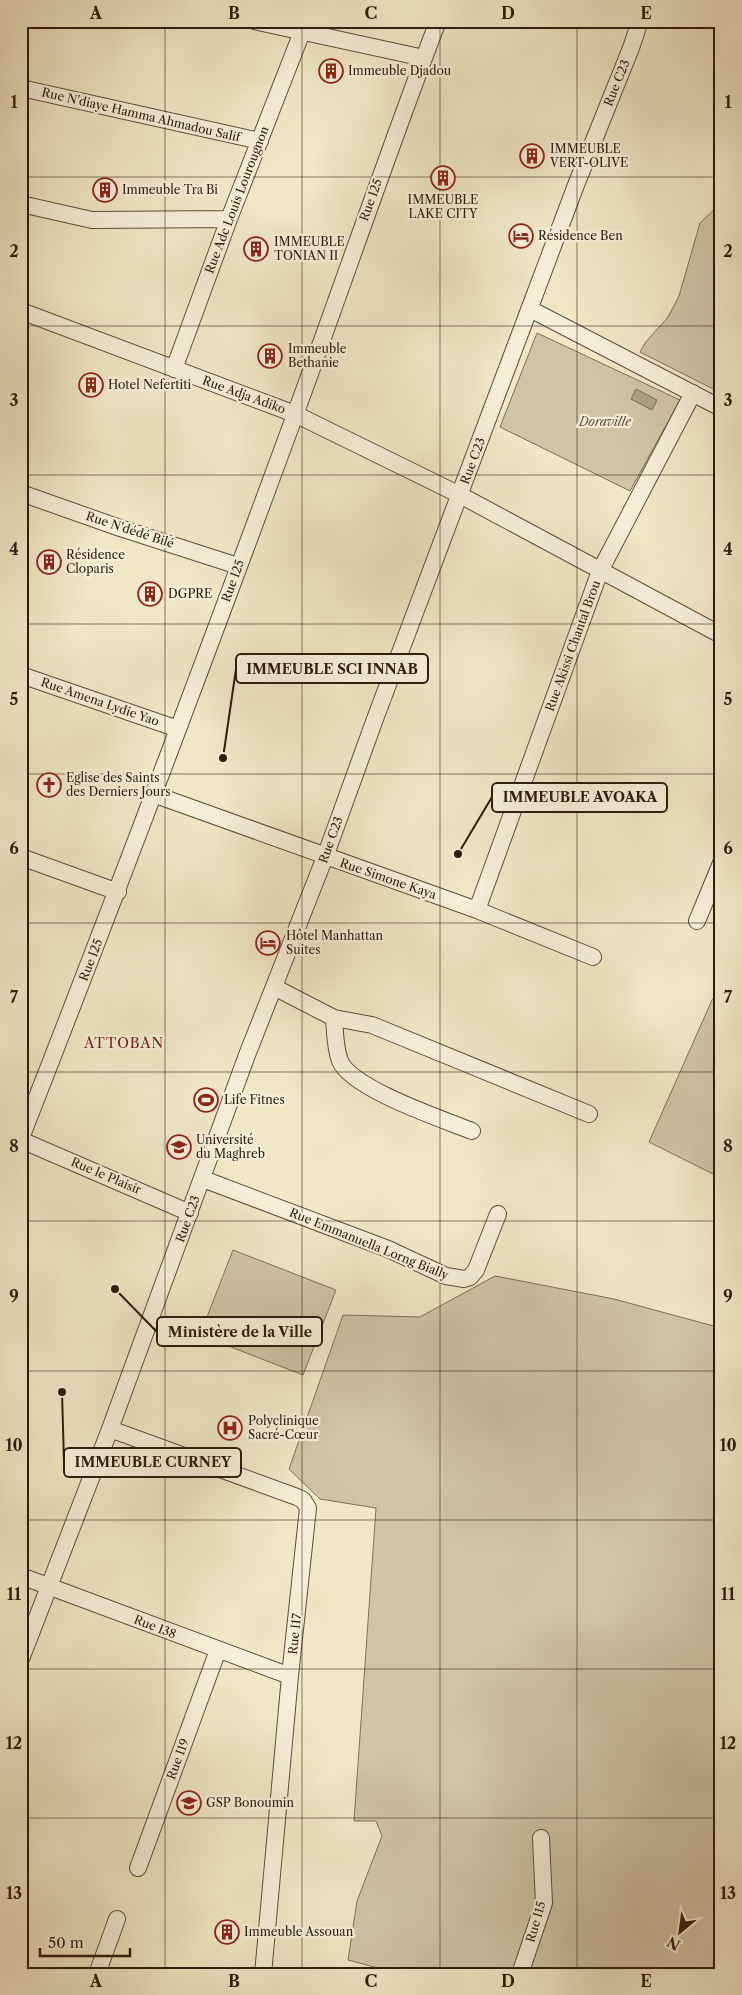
<svg xmlns="http://www.w3.org/2000/svg" width="742" height="1995" font-family="'Libre Caslon Text',serif">
<style>
.green{fill:#cfc4a6;stroke:#7e7059}
.water{fill:#aea286;stroke:#7a6c55}
.lines{fill:none;stroke-linecap:round;stroke-linejoin:round}
.minor-casing{stroke:#5e4e3a;stroke-width:18}
.minor{stroke:#f5efd9;stroke-width:16}
.grid{fill:none;stroke:#2d1b0c;stroke-width:1;stroke-opacity:0.55}
.labels{text-anchor:middle;stroke-width:4.5;stroke-linejoin:round;paint-order:stroke}
.poi-label{font-size:12px;fill:#2d1b0c;stroke:#f5efd9;text-anchor:start}
.street-label{font-size:12px;fill:#2d1b0c;stroke:#f5efd9}
.park-label{font-size:12px;font-style:italic;fill:#5e4e3a;stroke:#f5efd9}
.neighbourhood-label{font-size:14px;letter-spacing:1px;fill:#7a1f14;stroke:#f5efd9}
.leader{fill:none;stroke:#2d1b0c;stroke-width:2}
.callout-dot{fill:#2d1b0c;stroke:#f5efd9;stroke-width:2}
.callout{fill:#f5efd9;stroke:#2d1b0c;stroke-width:2}
.callout-label{font-size:14px;text-anchor:middle;font-weight:bold;fill:#2d1b0c}
.neatline{fill:none;stroke:#2d1b0c;stroke-width:2}
.grid-label{font-size:16px;text-anchor:middle;font-weight:bold;fill:#2d1b0c}
</style>
<rect width="100%" height="100%" fill="#f0e7c5"/>
<filter id="stains"><feTurbulence type="fractalNoise" baseFrequency=".004" numOctaves="4"/><feColorMatrix values="0 0 0 0 .2 0 0 0 0 .09 0 0 0 0 .02 0 0 0 .5 -.17"/></filter>
<radialGradient id="worn" r=".72"><stop offset=".6" stop-color="#630" stop-opacity="0"/><stop offset="1" stop-color="#630" stop-opacity=".3"/></radialGradient>
<path class="green" d="M 721,203 L 721,393 L 640,352 L 645,343 L 668,317 L 679,296 L 700,223 Z
M 537,333 L 680,400 L 630,491 L 500,427 Z
M 721,986 L 721,1178 L 649,1142 L 712,1000 Z
M 233,1250 L 336,1290 L 303,1375 L 200,1335 Z
M 495,1276 L 614,1299 L 721,1328 L 721,1974 L 400,1974 L 348,1960 L 357,1901 L 382,1836 L 376,1821 L 354,1821 L 376,1508 L 320,1499 L 289,1469 L 343,1315 L 420,1317 Z"/>
<path class="water" d="M 636,389 L 657,400 L 652,410 L 631,399 Z"/>
<g class="lines">
<g class="minor-casing">
<path id="minor" d="M 254,21 L 424,58
M 21,88 L 260,141
M 21,204 L 92,220 L 229,219
M 530,309 L 721,408
M 21,311 L 295,414 L 460,495 L 721,635
M 174,369 L 229,219 L 302,32
M 21,493 L 120,528 L 238,566
M 21,675 L 178,729
M 153,794 L 477,910 L 593,957
M 21,857 L 118,892
M 477,910 L 600,571 L 693,393
M 697,921 L 721,863
M 274,987 L 334,1018 L 372,1025 L 589,1114
M 334,1018 C 335,1032 335,1048 340,1061 C 352,1089 442,1119 472,1131
M 21,1138 C 115,898 206,657 295,415 C 343,284 388,152 438,21
M 21,1140 L 190,1213
M 203,1179 L 388,1249 L 446,1276 L 464,1279 L 470,1277 L 476,1270 L 498,1214
M 110,1429 L 297,1497 L 303,1500 L 308,1508 L 290,1676 L 263,1974
M 21,1576 L 290,1676
M 21,1659 L 110,1429 L 247,1055 L 325,857 L 375,719 L 576,185 L 631,48 L 640,21
M 138,1868 L 218,1650
M 97,1974 L 117,1919
M 520,1974 L 544,1903 L 541,1838"/>
</g>
<use href="#minor" class="minor"/>
</g>
<path class="grid" d="M 165,21 L 165,1974M 302,21 L 302,1974M 440,21 L 440,1974M 577,21 L 577,1974M 21,177 L 721,177M 21,326 L 721,326M 21,475 L 721,475M 21,624 L 721,624M 21,774 L 721,774M 21,923 L 721,923M 21,1072 L 721,1072M 21,1221 L 721,1221M 21,1371 L 721,1371M 21,1520 L 721,1520M 21,1669 L 721,1669M 21,1818 L 721,1818"/>
<defs>
<g id="building-ring" transform="scale(1.25)"><circle r="9.5" fill="#f5efd9" stroke="#8f2418" stroke-width="1.5"/><path d="M-4-6H4V6H1V3H-1V6H-4ZM-2.5-4.3h1.7v1.8h-1.7ZM.8-4.3h1.7v1.8H.8ZM-2.5-1h1.7V.8h-1.7ZM.8-1h1.7V.8H.8Z" fill="#8f2418"/></g>
<g id="hotel-ring" transform="scale(1.25)"><circle r="9.5" fill="#f5efd9" stroke="#8f2418" stroke-width="1.5"/><path d="M-6-4.5h1.5V1H6V5H4.5V3h-9V5H-6ZM-4 0a1.8 1.8 0 1 1 3.6 0ZM.5 0V-2.5h3Q6-2.5 6 0Z" fill="#8f2418"/></g>
<g id="church-ring" transform="scale(1.25)"><circle r="9.5" fill="#f5efd9" stroke="#8f2418" stroke-width="1.5"/><path d="M-1.2-6h2.4v3.5h3.3v2.4h-3.3V6h-2.4V-.1h-3.3v-2.4h3.3Z" fill="#8f2418"/></g>
<g id="stadium-ring" transform="scale(1.25)"><circle r="9.5" fill="#f5efd9" stroke="#8f2418" stroke-width="1.5"/><path d="M0-5a6.5 5 0 1 0 0 10a6.5 5 0 1 0 0-10ZM-3.5-1.8h7v3.6h-7Z" fill="#8f2418"/></g>
<g id="university-ring" transform="scale(1.25)"><circle r="9.5" fill="#f5efd9" stroke="#8f2418" stroke-width="1.5"/><path d="M0-5L7-2L0 1L-7-2ZM-4 1L0 2.5L4 1V4Q0 6-4 4Z" fill="#8f2418"/></g>
<g id="hospital-ring" transform="scale(1.25)"><circle r="9.5" fill="#f5efd9" stroke="#8f2418" stroke-width="1.5"/><path d="M-5-5h3v3.5h4V-5h3V5h-3V1.5h-4V5h-3Z" fill="#8f2418"/></g>
<g id="school-ring" transform="scale(1.25)"><circle r="9.5" fill="#f5efd9" stroke="#8f2418" stroke-width="1.5"/><path d="M0-5L7-2L0 1L-7-2ZM-4 1L0 2.5L4 1V4Q0 6-4 4Z" fill="#8f2418"/></g>
</defs>
<g fill-rule="evenodd">
<use href="#building-ring" x="331" y="71"/>
<use href="#building-ring" x="532" y="156"/>
<use href="#building-ring" x="443" y="178"/>
<use href="#building-ring" x="105" y="190"/>
<use href="#hotel-ring" x="521" y="236"/>
<use href="#building-ring" x="256" y="249"/>
<use href="#building-ring" x="270" y="356"/>
<use href="#building-ring" x="91" y="385"/>
<use href="#building-ring" x="49" y="562"/>
<use href="#building-ring" x="150" y="594"/>
<use href="#church-ring" x="49" y="785"/>
<use href="#hotel-ring" x="268" y="943"/>
<use href="#stadium-ring" x="206" y="1100"/>
<use href="#university-ring" x="179" y="1147"/>
<use href="#hospital-ring" x="230" y="1428"/>
<use href="#school-ring" x="189" y="1803"/>
<use href="#building-ring" x="227" y="1932"/>
</g>
<g class="labels">
<g class="poi-label">
<text x="348" y="75">Immeuble Djadou</text>
<text x="550" y="153">IMMEUBLE<tspan x="550" dy="14">VERT-OLIVE</tspan></text>
<text x="122" y="194">Immeuble Tra Bi</text>
<text x="443" y="204" text-anchor="middle">IMMEUBLE<tspan x="443" dy="14">LAKE CITY</tspan></text>
<text x="538" y="240">Résidence Ben</text>
<text x="274" y="246">IMMEUBLE<tspan x="274" dy="14">TONIAN II</tspan></text>
<text x="288" y="353">Immeuble<tspan x="288" dy="14">Bethanie</tspan></text>
<text x="108" y="389">Hotel Nefertiti</text>
<text x="66" y="559">Résidence<tspan x="66" dy="14">Cloparis</tspan></text>
<text x="168" y="598">DGPRE</text>
<text x="66" y="782">Eglise des Saints<tspan x="66" dy="14">des Derniers Jours</tspan></text>
<text x="286" y="940">Hôtel Manhattan<tspan x="286" dy="14">Suites</tspan></text>
<text x="224" y="1104">Life Fitnes</text>
<text x="196" y="1144">Université<tspan x="196" dy="14">du Maghreb</tspan></text>
<text x="248" y="1425">Polyclinique<tspan x="248" dy="14">Sacré-Cœur</tspan></text>
<text x="206" y="1807">GSP Bonoumin</text>
<text x="244" y="1936">Immeuble Assouan</text>
</g>
<g class="street-label">
<text transform="translate(617 83) rotate(-68)" y="4">Rue C23</text>
<text transform="translate(141 115) rotate(13)" y="4">Rue N'diaye Hamma Ahmadou Salif</text>
<text transform="translate(237 200) rotate(-69)" y="4">Rue Adc Louis Lourougnon</text>
<text transform="translate(371 200) rotate(-70)" y="4">Rue I25</text>
<text transform="translate(244 395) rotate(20)" y="4">Rue Adja Adiko</text>
<text transform="translate(473 461) rotate(-69)" y="4">Rue C23</text>
<text transform="translate(130 530) rotate(18)" y="4">Rue N'dédé Bilé</text>
<text transform="translate(233 581) rotate(-70)" y="4">Rue I25</text>
<text transform="translate(573 646) rotate(-70)" y="4">Rue Akissi Chantal Brou</text>
<text transform="translate(100 702) rotate(19)" y="4">Rue Amena Lydie Yao</text>
<text transform="translate(331 840) rotate(-70)" y="4">Rue C23</text>
<text transform="translate(388 879) rotate(19)" y="4">Rue Simone Kaya</text>
<text transform="translate(91 960) rotate(-69)" y="4">Rue I25</text>
<text transform="translate(106 1176) rotate(23)" y="4">Rue le Plaisir</text>
<text transform="translate(188 1219) rotate(-70)" y="4">Rue C23</text>
<text transform="translate(369 1244) rotate(22)" y="4">Rue Emmanuella Lorng Bially</text>
<text transform="translate(155 1627) rotate(21)" y="4">Rue I38</text>
<text transform="translate(295 1634) rotate(-84)" y="4">Rue I17</text>
<text transform="translate(178 1759) rotate(-70)" y="4">Rue I19</text>
<text transform="translate(536 1922) rotate(-74)" y="4">Rue I15</text>
</g>
<g class="park-label">
<text x="605" y="426">Doraville</text>
</g>
<g class="neighbourhood-label">
<text x="124" y="1048">ATTOBAN</text>
</g>
</g>
<path class="leader" d="M223 758L236 669M458 854L492 797M115 1289L157 1332M62 1392L64 1462"/>
<g class="callout-dot">
<circle cx="223" cy="758" r="5"/>
<circle cx="458" cy="854" r="5"/>
<circle cx="115" cy="1289" r="5"/>
<circle cx="62" cy="1392" r="5"/>
</g>
<g class="callout">
<rect x="236" y="654" width="192" height="29" rx="5"/>
<rect x="492" y="783" width="175" height="29" rx="5"/>
<rect x="157" y="1317" width="165" height="29" rx="5"/>
<rect x="64" y="1448" width="177" height="29" rx="5"/>
</g>
<g class="callout-label">
<text x="332" y="674">IMMEUBLE SCI INNAB</text>
<text x="580" y="802">IMMEUBLE AVOAKA</text>
<text x="240" y="1337">Ministère de la Ville</text>
<text x="153" y="1467">IMMEUBLE CURNEY</text>
</g>
<rect width="742" height="1995" fill="none" stroke="#f0e7c5" stroke-width="55"/>
<g transform="translate(680 1932) rotate(209)" stroke="#f5efd9" stroke-width="4" paint-order="stroke">
<path d="M0-4L9 19L0 12L-9 19Z" fill="#2d1b0c"/>
<text y="-8" font-size="14" font-weight="bold" text-anchor="middle" fill="#2d1b0c">N</text>
</g>
<path d="M40 1948v8h90v-8" fill="none" stroke="#2d1b0c" stroke-width="2.5"/>
<text x="48" y="1948" font-size="15" fill="#2d1b0c" stroke="#f5efd9" stroke-width="4" paint-order="stroke">50 m</text>
<rect x="28" y="28" width="686" height="1940" class="neatline"/>
<g class="grid-label">
<text x="96" y="19">A</text>
<text x="234" y="19">B</text>
<text x="371" y="19">C</text>
<text x="508" y="19">D</text>
<text x="646" y="19">E</text>
<text x="14" y="108">1</text>
<text x="728" y="108">1</text>
<text x="14" y="257">2</text>
<text x="728" y="257">2</text>
<text x="14" y="406">3</text>
<text x="728" y="406">3</text>
<text x="14" y="555">4</text>
<text x="728" y="555">4</text>
<text x="14" y="705">5</text>
<text x="728" y="705">5</text>
<text x="14" y="854">6</text>
<text x="728" y="854">6</text>
<text x="14" y="1003">7</text>
<text x="728" y="1003">7</text>
<text x="14" y="1152">8</text>
<text x="728" y="1152">8</text>
<text x="14" y="1302">9</text>
<text x="728" y="1302">9</text>
<text x="14" y="1451">10</text>
<text x="728" y="1451">10</text>
<text x="14" y="1600">11</text>
<text x="728" y="1600">11</text>
<text x="14" y="1749">12</text>
<text x="728" y="1749">12</text>
<text x="14" y="1899">13</text>
<text x="728" y="1899">13</text>
<text x="96" y="1987">A</text>
<text x="234" y="1987">B</text>
<text x="371" y="1987">C</text>
<text x="508" y="1987">D</text>
<text x="646" y="1987">E</text>
</g>
<rect width="100%" height="100%" filter="url(#stains)"/>
<rect width="100%" height="100%" fill="url(#worn)"/>
</svg>
